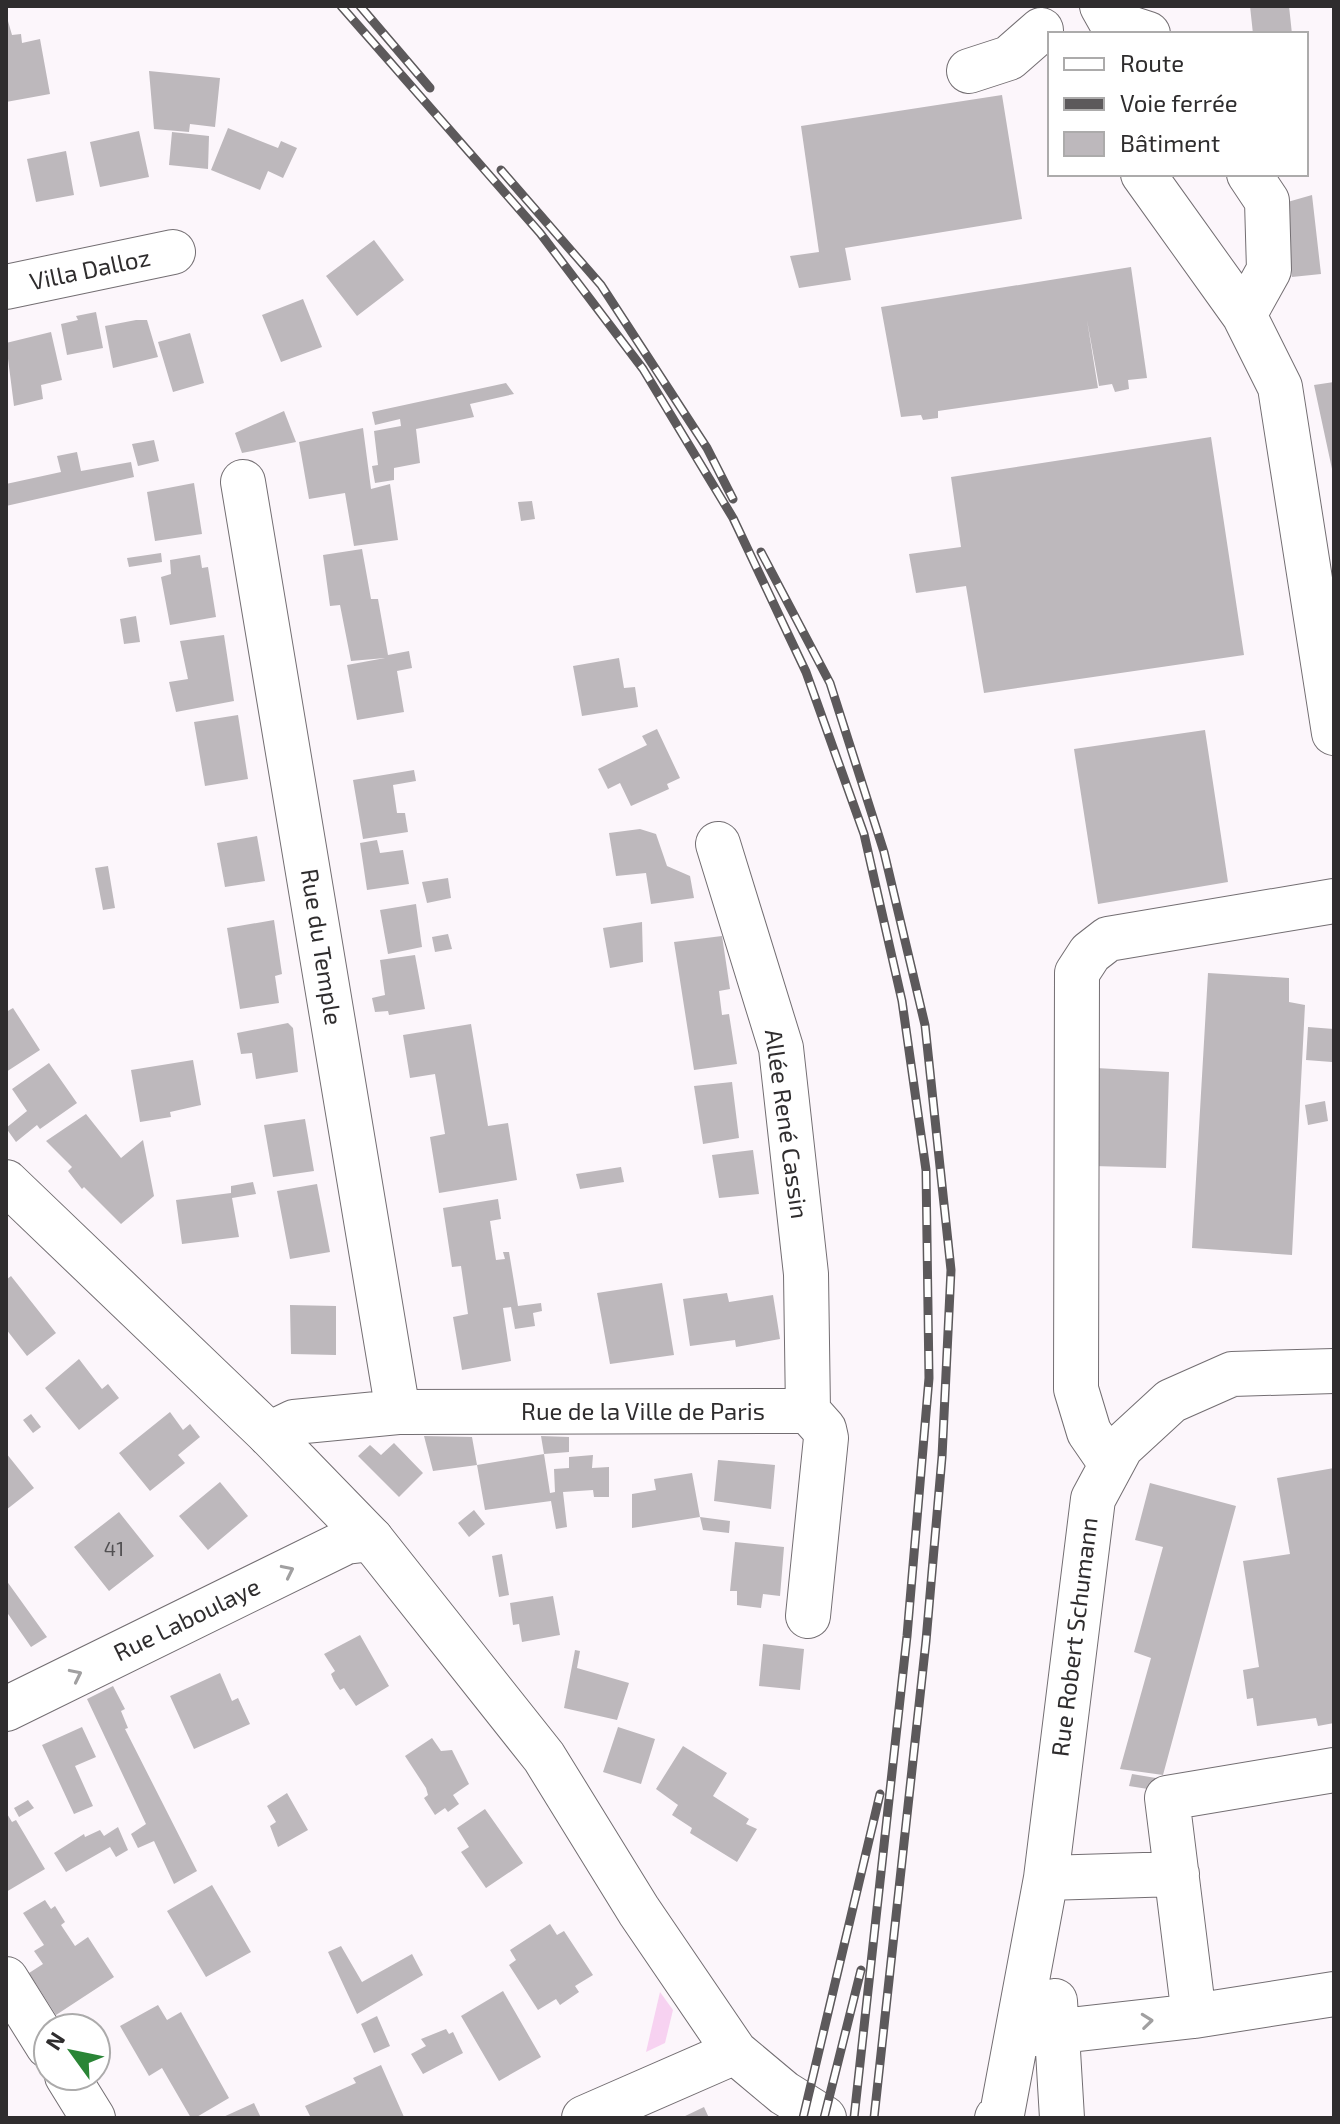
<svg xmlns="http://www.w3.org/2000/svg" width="1340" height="2124" font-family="'Exo 2',sans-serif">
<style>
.green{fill:#f7d2f1}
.building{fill:#bdb8bc}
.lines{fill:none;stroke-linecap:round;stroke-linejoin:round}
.minor-casing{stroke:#736e72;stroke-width:46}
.major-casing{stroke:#736e72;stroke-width:46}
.minor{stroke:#fff;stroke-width:44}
.major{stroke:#fff;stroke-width:44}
.rail-casing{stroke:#5c595b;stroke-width:9}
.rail{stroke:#fff;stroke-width:6;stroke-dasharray:18;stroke-linecap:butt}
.oneway{stroke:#a1a0a1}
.labels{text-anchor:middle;stroke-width:6;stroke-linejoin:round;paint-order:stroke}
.number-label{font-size:20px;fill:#525052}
.street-label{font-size:24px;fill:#2f2d2e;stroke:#fff}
</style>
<rect width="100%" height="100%" fill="#fcf6fb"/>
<path class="green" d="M 660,1992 L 673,2010 L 665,2043 L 646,2052 Z"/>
<path class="building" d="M 1250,6 L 1289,6 L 1292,34 L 1253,34 Z
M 6,14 L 12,35 L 21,34 L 22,43 L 40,39 L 50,94 L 6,102 Z
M 149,71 L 220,78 L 215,127 L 190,124 L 189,132 L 154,129 Z
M 1002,95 L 1022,219 L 845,248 L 851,280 L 799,288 L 790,256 L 819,252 L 801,126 Z
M 228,128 L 278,148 L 281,141 L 297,148 L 283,178 L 268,171 L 260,190 L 211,170 Z
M 139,131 L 149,177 L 100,187 L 90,142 Z
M 172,132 L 209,136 L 208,169 L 169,165 Z
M 66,151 L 74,195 L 36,202 L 27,159 Z
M 1312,195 L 1321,274 L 1292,277 L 1284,203 Z
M 374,240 L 404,280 L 357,316 L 326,276 Z
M 1131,267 L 1147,378 L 1128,380 L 1129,389 L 1115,392 L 1112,384 L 1099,386 L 1087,320 L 1098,388 L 938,411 L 938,418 L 923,420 L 921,415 L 901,417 L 881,307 Z
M 303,299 L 322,347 L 281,362 L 262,315 Z
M 96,312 L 103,348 L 67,355 L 61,324 L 78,320 L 76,316 Z
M 136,320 L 147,320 L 158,357 L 113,368 L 105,326 Z
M 51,332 L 62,380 L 41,385 L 43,399 L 14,406 L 6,343 Z
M 190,333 L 204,383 L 173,392 L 158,342 Z
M 1334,382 L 1334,469 L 1332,469 L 1314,385 Z
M 506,383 L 514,394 L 470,404 L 474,417 L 416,429 L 420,463 L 394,468 L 394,480 L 375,483 L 372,466 L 378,465 L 374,431 L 401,426 L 400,419 L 375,425 L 372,412 Z
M 284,411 L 296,442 L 242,453 L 235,433 Z
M 363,428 L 371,489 L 390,484 L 398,540 L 354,546 L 345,493 L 309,499 L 299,442 Z
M 1211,437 L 1244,655 L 984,693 L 966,586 L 916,593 L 909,554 L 961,547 L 951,477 Z
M 154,440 L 159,461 L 138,466 L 132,444 Z
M 77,452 L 81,471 L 131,462 L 134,477 L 6,506 L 6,484 L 61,472 L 57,456 Z
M 194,483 L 202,534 L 155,541 L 147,492 Z
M 532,501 L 535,519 L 521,521 L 518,502 Z
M 362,549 L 371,599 L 378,599 L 388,655 L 409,651 L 412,668 L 397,671 L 404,712 L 357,720 L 347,665 L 385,658 L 351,661 L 340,605 L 330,606 L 323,555 Z
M 161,553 L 162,562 L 129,567 L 127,558 Z
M 200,555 L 202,568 L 208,567 L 216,617 L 170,625 L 161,577 L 171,574 L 170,560 Z
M 136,616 L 140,642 L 124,644 L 120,619 Z
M 224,635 L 234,701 L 176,712 L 169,682 L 188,679 L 180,641 Z
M 619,658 L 624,688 L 635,687 L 638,707 L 582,716 L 573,666 Z
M 238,715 L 248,779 L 205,786 L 194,722 Z
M 657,729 L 680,778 L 667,784 L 669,789 L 631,806 L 620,783 L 608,789 L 598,769 L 647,745 L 642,736 Z
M 1205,730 L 1228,882 L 1098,904 L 1074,749 Z
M 414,770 L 416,781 L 393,785 L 397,813 L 405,813 L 408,832 L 363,839 L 353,780 Z
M 640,829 L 656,834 L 667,866 L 690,876 L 694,898 L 651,904 L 646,873 L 616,876 L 609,833 Z
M 257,836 L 265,881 L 225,887 L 217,843 Z
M 377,840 L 380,853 L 403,850 L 409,884 L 367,890 L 360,843 Z
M 108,866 L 115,908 L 103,910 L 95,868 Z
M 448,878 L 451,898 L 427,903 L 422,882 Z
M 416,904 L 422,947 L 388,954 L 380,910 Z
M 274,920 L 282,974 L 275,976 L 279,1003 L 240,1009 L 227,928 Z
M 642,922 L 643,962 L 610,968 L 603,928 Z
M 448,934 L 452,949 L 435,952 L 432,937 Z
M 722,936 L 730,989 L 719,991 L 722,1015 L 729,1014 L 737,1064 L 694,1070 L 674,942 Z
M 415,955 L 425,1009 L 389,1015 L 388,1011 L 375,1012 L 372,998 L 385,995 L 380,960 Z
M 1208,973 L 1289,978 L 1289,1002 L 1305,1005 L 1292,1255 L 1192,1248 Z
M 13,1008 L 40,1050 L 6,1072 L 6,1012 Z
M 288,1023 L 293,1028 L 298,1072 L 256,1079 L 252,1053 L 241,1054 L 237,1033 Z
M 471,1024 L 488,1126 L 508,1123 L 517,1180 L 439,1193 L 430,1137 L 445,1134 L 435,1074 L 410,1078 L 403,1035 Z
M 1308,1027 L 1334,1029 L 1332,1062 L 1306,1060 Z
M 193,1060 L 201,1105 L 170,1112 L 171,1117 L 140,1122 L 131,1070 Z
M 49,1063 L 77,1103 L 40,1129 L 37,1125 L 16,1142 L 6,1128 L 27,1111 L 12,1089 Z
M 1096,1068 L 1169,1072 L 1166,1168 L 1093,1166 Z
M 732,1082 L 739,1138 L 703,1144 L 694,1086 Z
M 1325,1101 L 1328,1121 L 1308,1125 L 1305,1105 Z
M 86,1114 L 121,1158 L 143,1140 L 154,1196 L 121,1224 L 84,1187 L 82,1189 L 68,1171 L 72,1167 L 46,1141 Z
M 305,1119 L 314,1171 L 273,1177 L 264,1125 Z
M 753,1150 L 759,1194 L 719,1198 L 712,1155 Z
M 621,1167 L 624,1182 L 580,1189 L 576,1174 Z
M 253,1182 L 256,1194 L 232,1198 L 239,1237 L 182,1244 L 176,1200 L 231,1193 L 231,1186 Z
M 317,1184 L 330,1252 L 290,1259 L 277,1191 Z
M 498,1199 L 501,1219 L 490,1221 L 496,1260 L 505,1259 L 503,1252 L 509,1252 L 518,1306 L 541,1303 L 542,1311 L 533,1313 L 535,1326 L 515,1329 L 511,1307 L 503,1308 L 511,1361 L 462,1370 L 453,1317 L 468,1314 L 461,1266 L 452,1267 L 443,1208 Z
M 11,1276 L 56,1333 L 27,1356 L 6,1329 L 6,1280 Z
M 662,1283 L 674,1355 L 610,1364 L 597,1293 Z
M 727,1293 L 729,1302 L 773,1295 L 780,1339 L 736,1347 L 735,1340 L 690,1346 L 683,1299 Z
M 290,1305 L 336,1306 L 336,1355 L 291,1354 Z
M 79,1359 L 102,1389 L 108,1384 L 119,1398 L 79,1430 L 45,1388 Z
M 170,1412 L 183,1430 L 190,1424 L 200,1437 L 178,1455 L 185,1463 L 150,1491 L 119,1453 Z
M 31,1414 L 41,1427 L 33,1433 L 23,1420 Z
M 424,1436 L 472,1437 L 477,1465 L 433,1471 Z
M 541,1436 L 569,1437 L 569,1452 L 544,1454 Z
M 394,1443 L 423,1473 L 399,1497 L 358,1456 L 370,1445 L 381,1455 Z
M 6,1453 L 34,1488 L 6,1510 Z
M 544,1454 L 550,1493 L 555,1492 L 554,1469 L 569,1468 L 569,1457 L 593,1455 L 592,1468 L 609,1467 L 609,1497 L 594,1497 L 593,1490 L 563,1492 L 567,1527 L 556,1529 L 551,1501 L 485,1510 L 477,1465 Z
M 718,1460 L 775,1465 L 771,1509 L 714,1501 Z
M 1334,1468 L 1334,1723 L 1318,1726 L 1316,1718 L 1257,1726 L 1253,1698 L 1247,1699 L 1243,1670 L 1259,1667 L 1243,1561 L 1290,1554 L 1277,1478 Z
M 692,1473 L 700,1517 L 632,1528 L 632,1494 L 656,1490 L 654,1479 Z
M 220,1482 L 248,1516 L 208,1550 L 179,1516 Z
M 1150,1483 L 1236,1506 L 1163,1775 L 1120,1769 L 1151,1658 L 1134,1652 L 1163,1547 L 1135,1540 Z
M 474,1510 L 485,1524 L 469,1537 L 458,1523 Z
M 119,1512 L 154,1556 L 109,1591 L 74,1547 Z
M 700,1517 L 730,1521 L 729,1533 L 703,1530 Z
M 735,1542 L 784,1547 L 780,1596 L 763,1594 L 761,1608 L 737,1605 L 737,1591 L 730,1591 Z
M 502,1554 L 509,1595 L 499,1597 L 492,1556 Z
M 6,1580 L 47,1637 L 31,1647 L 6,1611 Z
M 553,1596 L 560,1635 L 522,1642 L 519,1624 L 513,1625 L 510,1603 Z
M 360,1635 L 389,1686 L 356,1706 L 344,1688 L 340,1690 L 334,1681 L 331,1674 L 335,1671 L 324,1654 Z
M 763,1644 L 804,1649 L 800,1690 L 759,1686 Z
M 575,1650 L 580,1651 L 577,1668 L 629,1683 L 617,1720 L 564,1708 Z
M 220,1673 L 232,1701 L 238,1698 L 250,1724 L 194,1749 L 170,1696 Z
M 113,1686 L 125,1709 L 121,1711 L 128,1728 L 125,1729 L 197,1871 L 174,1884 L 154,1841 L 138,1848 L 131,1834 L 146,1824 L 87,1699 Z
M 82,1727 L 96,1757 L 75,1766 L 93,1806 L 74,1814 L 42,1745 Z
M 618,1727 L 655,1739 L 641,1784 L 603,1772 Z
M 432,1738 L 441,1751 L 452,1750 L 469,1784 L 453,1795 L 459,1804 L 448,1812 L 445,1808 L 435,1815 L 424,1798 L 428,1795 L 426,1788 L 405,1756 Z
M 683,1746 L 727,1773 L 713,1796 L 749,1819 L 746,1824 L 757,1829 L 737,1862 L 690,1833 L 692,1828 L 672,1815 L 678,1805 L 656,1789 Z
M 1132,1774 L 1156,1778 L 1154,1790 L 1129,1786 Z
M 287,1793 L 308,1830 L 278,1847 L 270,1826 L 276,1822 L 267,1806 Z
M 28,1800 L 34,1808 L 19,1817 L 14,1808 Z
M 485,1809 L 523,1863 L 486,1888 L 461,1852 L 469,1847 L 457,1828 Z
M 6,1812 L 12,1822 L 16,1820 L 45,1869 L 6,1892 Z
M 118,1827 L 128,1850 L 116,1857 L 110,1847 L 66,1872 L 54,1853 L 84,1834 L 85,1837 L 100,1830 L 104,1836 Z
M 212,1885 L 251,1952 L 206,1977 L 167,1911 Z
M 45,1900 L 51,1909 L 55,1906 L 65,1922 L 61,1925 L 75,1946 L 88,1937 L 114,1977 L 56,2015 L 29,1973 L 43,1964 L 34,1951 L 44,1945 L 23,1913 Z
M 550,1924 L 557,1935 L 564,1931 L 593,1975 L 575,1986 L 579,1992 L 560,2005 L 556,1999 L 538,2010 L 509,1965 L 516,1960 L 510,1950 Z
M 341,1946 L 362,1982 L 412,1954 L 423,1975 L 357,2014 L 328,1952 Z
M 503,1991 L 541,2057 L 499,2081 L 461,2016 Z
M 158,2005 L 167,2020 L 181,2012 L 229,2098 L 195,2118 L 191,2118 L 162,2068 L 149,2076 L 120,2026 Z
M 377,2016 L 390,2046 L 374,2053 L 361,2024 Z
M 446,2029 L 449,2034 L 453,2032 L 463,2053 L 423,2074 L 411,2054 L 426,2046 L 421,2039 Z
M 381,2065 L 404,2117 L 311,2118 L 305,2106 L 356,2083 L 353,2078 Z
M 254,2103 L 261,2118 L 221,2118 Z
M 704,2107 L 709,2118 L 681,2118 Z"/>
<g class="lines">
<g class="minor-casing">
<path id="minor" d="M 1102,6 L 1111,22 L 1148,34
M 969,71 L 1009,58 L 1041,30
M 1143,174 L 1244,315 L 1280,387 L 1334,733
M 6,287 L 173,252
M 1244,315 L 1269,270 L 1267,201 L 1249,174
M 243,482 L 398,1412
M 718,844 L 781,1048 L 806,1274 L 808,1411
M 269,1434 L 294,1422 L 398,1412 L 808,1411 L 824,1429 L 826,1438 L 808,1616
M 1111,1464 L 1089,1432 L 1076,1389 L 1077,973 L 1090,953 L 1108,939 L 1334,901
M 6,1709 L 346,1542 L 371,1539
M 1046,1878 L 1177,1874
M 6,1979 L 48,2046
M 1055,2001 L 1062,2118
M 1194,2016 L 1167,1798 L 1334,1770
M 1017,2036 L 1194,2016 L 1334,1994
M 67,2076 L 93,2118
M 997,2118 L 1002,2114 L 1046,1878 L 1093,1499 L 1121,1447 L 1171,1401 L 1232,1374 L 1334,1371"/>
</g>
<g class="major-casing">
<path id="major" d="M 6,1182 L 269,1434 L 371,1539 L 544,1757 L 639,1911 L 735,2052 L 784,2093 L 824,2118
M 584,2118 L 735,2052"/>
</g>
<use href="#minor" class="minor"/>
<use href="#major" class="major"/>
<g class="rail-casing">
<path id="rail" d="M 341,6 L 540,233 L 643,369 L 733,518 L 806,672 L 864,834 L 902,1001 L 926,1170 L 929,1378 L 907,1636 L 854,2118
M 360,6 L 430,88
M 501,170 L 601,285 L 707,448 L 733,499
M 761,552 L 830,683 L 884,852 L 925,1025 L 951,1270 L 942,1457 L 926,1641 L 874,2118
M 803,2118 L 880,1794
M 824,2118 L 861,1970"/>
</g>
<use href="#rail" class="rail"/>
</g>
<defs><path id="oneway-chevron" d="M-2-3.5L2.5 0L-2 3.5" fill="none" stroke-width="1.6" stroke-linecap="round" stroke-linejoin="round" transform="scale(2)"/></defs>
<g class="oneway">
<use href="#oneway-chevron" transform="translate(288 1571) rotate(-26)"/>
<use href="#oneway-chevron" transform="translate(76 1675) rotate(-26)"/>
<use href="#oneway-chevron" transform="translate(1147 2021) rotate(-6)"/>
</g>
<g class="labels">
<g class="number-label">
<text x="114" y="1556">41</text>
</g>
<g class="street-label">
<text transform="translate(90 270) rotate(-12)" y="8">Villa Dalloz</text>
<text transform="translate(321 947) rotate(81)" y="8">Rue du Temple</text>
<text transform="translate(786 1124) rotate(82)" y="8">Allée René Cassin</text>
<text x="643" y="1420">Rue de la Ville de Paris</text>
<text transform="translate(187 1620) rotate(-26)" y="8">Rue Laboulaye</text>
<text transform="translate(1075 1637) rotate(-83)" y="8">Rue Robert Schumann</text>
</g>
</g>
<rect width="1340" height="2124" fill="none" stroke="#2f2d2e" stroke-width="16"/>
<rect x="1048" y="32" width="260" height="144" fill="#ffffff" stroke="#acabab" stroke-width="2"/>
<rect x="1064" y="58" width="40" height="12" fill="#ffffff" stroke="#acabab" stroke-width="2"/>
<text x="1120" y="72" font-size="24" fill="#2f2d2e">Route</text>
<rect x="1064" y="98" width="40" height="12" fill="#5c595b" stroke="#acabab" stroke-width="2"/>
<text x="1120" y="112" font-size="24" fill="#2f2d2e">Voie ferrée</text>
<rect x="1064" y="132" width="40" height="24" fill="#bdb8bc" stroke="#acabab" stroke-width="2"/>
<text x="1120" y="152" font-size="24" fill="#2f2d2e">Bâtiment</text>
<g transform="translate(72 2052) rotate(303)"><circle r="38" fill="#ffffff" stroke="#acabab" stroke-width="2"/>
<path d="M0-6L14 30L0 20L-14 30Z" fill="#2a8536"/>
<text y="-12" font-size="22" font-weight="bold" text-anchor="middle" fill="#2f2d2e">N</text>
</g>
</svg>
